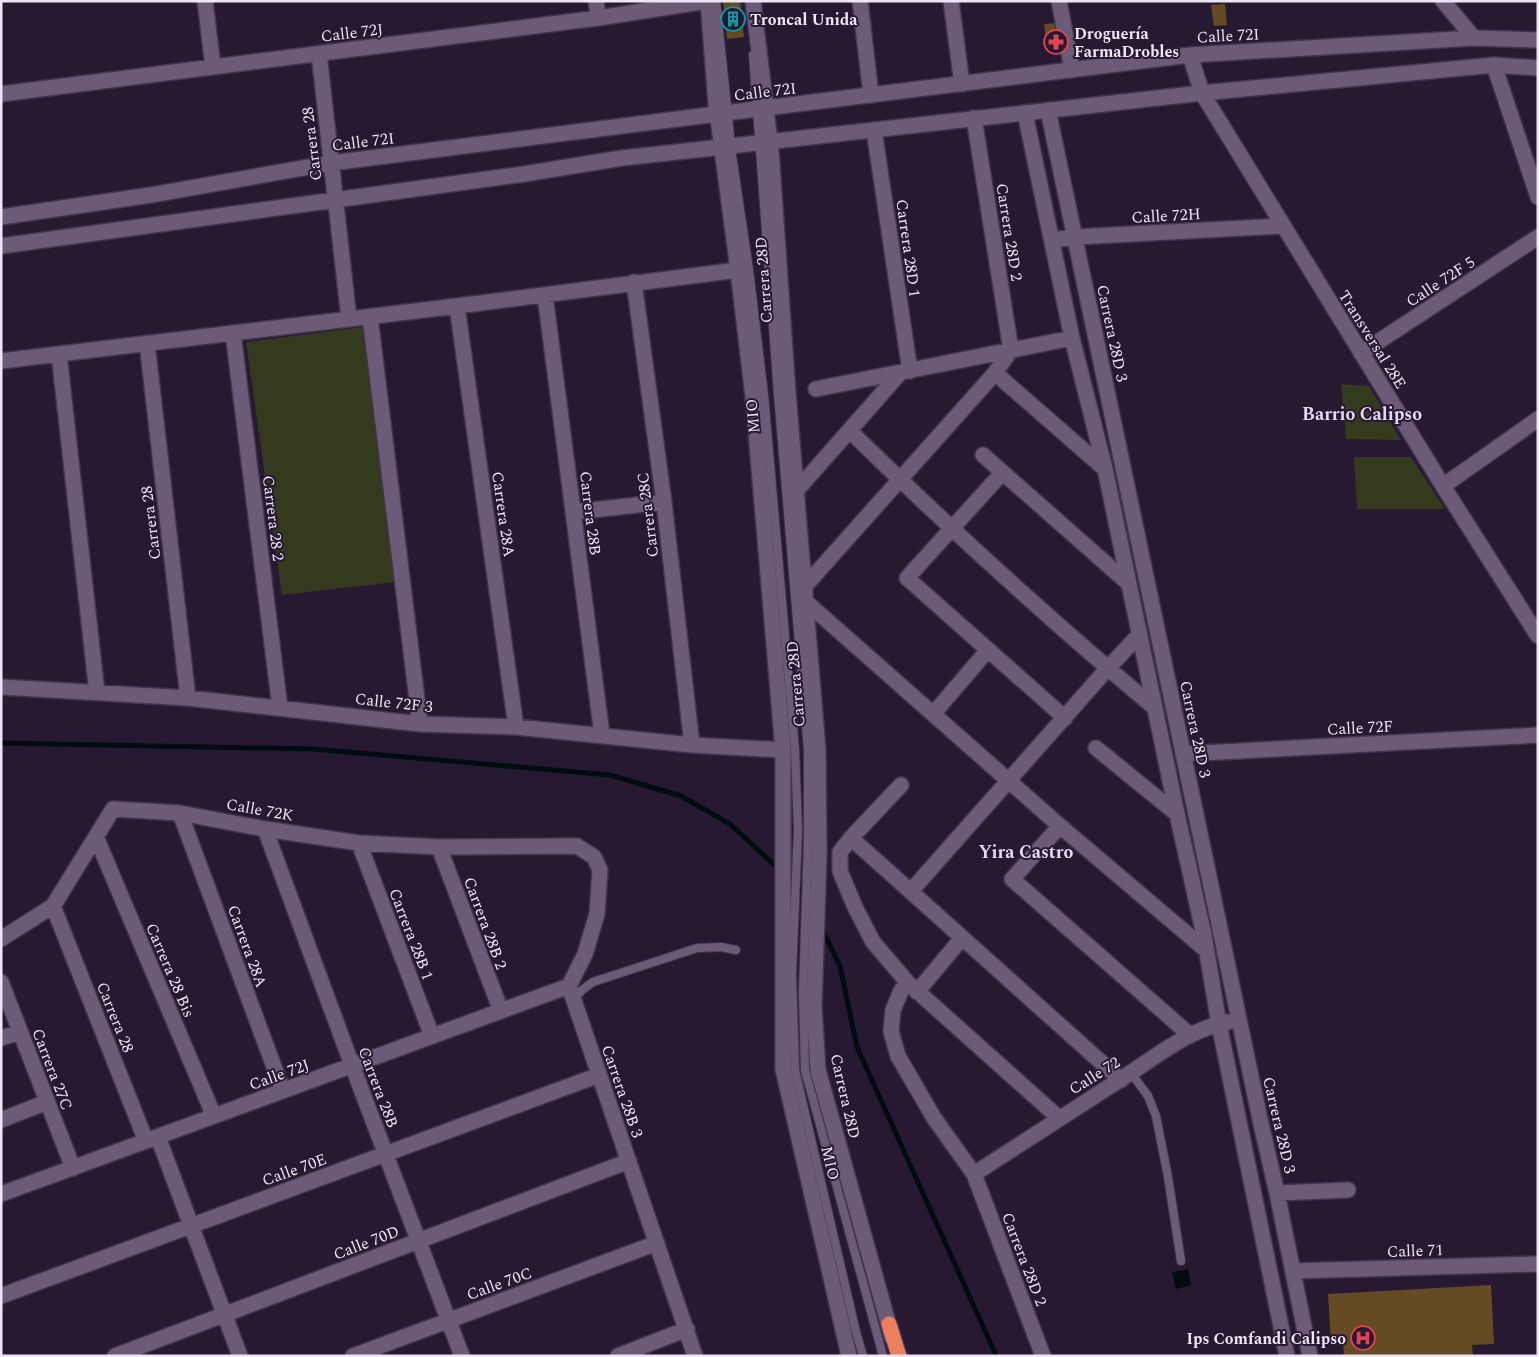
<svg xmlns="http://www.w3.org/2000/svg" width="1539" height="1357" font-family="Spectral,serif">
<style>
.green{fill:#333a1e}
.water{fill:#000d10}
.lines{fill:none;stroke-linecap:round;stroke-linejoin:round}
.stream{stroke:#000d10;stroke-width:5}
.building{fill:#644b24}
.lane-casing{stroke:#413649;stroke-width:10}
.street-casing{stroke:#413649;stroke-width:18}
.secondary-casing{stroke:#413649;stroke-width:18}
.highway-casing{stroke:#413649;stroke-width:18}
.lane{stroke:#6b5b78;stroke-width:8}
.street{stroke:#6b5b78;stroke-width:15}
.secondary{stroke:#6b5b78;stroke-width:15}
.highway{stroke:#ec805e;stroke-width:15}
.labels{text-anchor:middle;stroke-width:4;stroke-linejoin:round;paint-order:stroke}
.poi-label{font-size:16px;font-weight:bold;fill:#eee5f5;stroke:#271932;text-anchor:start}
.street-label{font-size:16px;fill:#eee5f5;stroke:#271932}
.neighbourhood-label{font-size:18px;font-weight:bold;fill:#e2d9f6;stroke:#271932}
</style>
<rect width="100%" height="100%" fill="#271932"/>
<path class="green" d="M 363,327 L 395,582 L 282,595 L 246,342 Z
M 1341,384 L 1369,386 L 1401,440 L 1346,439 Z
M 1354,457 L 1411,457 L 1445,509 L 1357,509 Z"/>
<path class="water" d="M 1188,1269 L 1191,1285 L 1176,1289 L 1172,1272 Z"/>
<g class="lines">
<path class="stream" d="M 1,743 L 313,749 L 610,775 L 681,796 L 730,824 L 780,870
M 786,876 L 802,890 L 805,897
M 822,929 L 840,966 L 857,1047 L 995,1353"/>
</g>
<path class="building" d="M 723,1 L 740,1 L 744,37 L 727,39 Z
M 1225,4 L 1227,25 L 1214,26 L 1211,5 Z
M 1058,23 L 1062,49 L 1047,51 L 1044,24 Z
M 1491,1285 L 1494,1344 L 1472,1345 L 1473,1356 L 1344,1356 L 1343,1342 L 1331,1343 L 1328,1294 Z"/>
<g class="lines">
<g class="lane-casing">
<path id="lane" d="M 716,1 L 732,155 L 749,270 L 764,395 L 795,750 L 798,830 L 792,974 L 795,1070 L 856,1332 L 863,1356
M 753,55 L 778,394 L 808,750 L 808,841 L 803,991 L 805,1070 L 883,1356
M 573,1001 L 582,990 L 593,982 L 697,948 L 721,947 L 736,950
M 1131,1073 L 1148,1096 L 1156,1116 L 1168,1177 L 1181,1261"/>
</g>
<g class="street-casing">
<path id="street" d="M 205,1 L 213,67
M 596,1 L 598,18
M 860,1 L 871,95
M 951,1 L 962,84
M 1059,1 L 1072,70
M 1443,1 L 1474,38
M 319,54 L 349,319
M 1494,65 L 1538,197
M 1,94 L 598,18 L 707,1
M 1048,110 L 1261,1124 L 1277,1193 L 1310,1356
M 1025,113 L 1072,338 L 1105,469 L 1177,814 L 1204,935 L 1219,1024 L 1287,1356
M 874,130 L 910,371
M 1,217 L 151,195 L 331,163 L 717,114
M 1052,240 L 1075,237 L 1283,226
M 1,246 L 524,174 L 622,158 L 722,147
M 634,282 L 664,502 L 692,745
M 545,295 L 602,735
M 457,306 L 516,727
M 370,317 L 420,724
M 233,333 L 280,708
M 147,343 L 188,698
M 1361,353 L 1538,237
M 59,354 L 97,693
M 1,361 L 457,306 L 738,270
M 995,373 L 1105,469
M 816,389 L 1072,338
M 850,431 C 948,527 1050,620 1155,708
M 983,455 L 1128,583
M 1002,473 L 907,578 L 1065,718
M 1443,486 L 1538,419
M 796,491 L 900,373
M 574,512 L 664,502
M 804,587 L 995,373 L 1011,350 L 974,118
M 805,601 L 1060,826 L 1206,950
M 1,687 L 188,698 L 420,724 L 516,727 L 692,745 L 783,750
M 934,713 L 987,651
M 1096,748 L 1177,814
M 1183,754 L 1538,735
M 180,813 L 283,1091
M 1060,826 L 1012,879 L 1190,1035
M 265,829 L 352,1065 L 462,1356
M 96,837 L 214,1116
M 851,838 L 901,785
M 359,843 L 432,1036
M 439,847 L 501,1011
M 911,891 L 1108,668 L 1139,635
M 53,906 L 146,1141
M 1,939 L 53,906 L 113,809 L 180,813 L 265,829 L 359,843 L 439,847 L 577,846 L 594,857 L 600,870 L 597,914 L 585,954 L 569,986 L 695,1356
M 1,982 L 73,1168
M 908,983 L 1059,1118
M 917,992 L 962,938
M 1,1038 L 20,1032
M 1,1120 L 47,1102
M 158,1137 L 240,1356
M 974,1174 C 1023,1142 1072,1111 1121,1079 C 1155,1058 1188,1029 1228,1022
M 1277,1193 L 1348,1190
M 1,1194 L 569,986
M 1293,1271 L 1538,1264
M 1,1296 L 599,1075
M 115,1356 L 629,1161
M 353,1356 L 657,1243
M 618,1356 L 687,1329
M 1043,1356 L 974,1174 L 934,1118 L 898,1056 L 891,1031 L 893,1010 L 901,991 L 908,983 L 873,942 L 855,907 L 840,871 L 840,852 L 851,838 L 1121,1080"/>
</g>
<g class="secondary-casing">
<path id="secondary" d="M 708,1 L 716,104 L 738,270 L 753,397 L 783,750 L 783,1069 L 849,1356
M 753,1 L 771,150 L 788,393 L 818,750 L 819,853 L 814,1007 L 818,1070 L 892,1337
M 1190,55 L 1202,93 L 1443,486 L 1538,636
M 717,114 L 1190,55 L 1474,38 L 1538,40
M 722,147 L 1202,93 L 1494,65 L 1538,68"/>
</g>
<g class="highway-casing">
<path id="highway" d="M 889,1324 L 899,1356"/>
</g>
<use href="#lane" class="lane"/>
<use href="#street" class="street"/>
<use href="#secondary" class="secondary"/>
<use href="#highway" class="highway"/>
</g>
<defs>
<g id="building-ring" transform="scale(1.25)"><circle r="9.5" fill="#271932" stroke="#0f9aa8" stroke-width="1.5"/><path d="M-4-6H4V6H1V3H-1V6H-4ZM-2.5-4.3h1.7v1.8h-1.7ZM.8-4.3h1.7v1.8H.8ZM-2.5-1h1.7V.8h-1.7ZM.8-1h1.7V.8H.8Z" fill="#0f9aa8"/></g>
<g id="pharmacy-ring" transform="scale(1.25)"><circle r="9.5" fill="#271932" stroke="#e0444e" stroke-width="1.5"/><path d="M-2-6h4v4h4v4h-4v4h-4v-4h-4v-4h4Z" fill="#e0444e"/></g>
<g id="hospital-ring" transform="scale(1.25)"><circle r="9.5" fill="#271932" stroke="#e0444e" stroke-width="1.5"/><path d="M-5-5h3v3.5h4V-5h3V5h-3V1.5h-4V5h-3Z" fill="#e0444e"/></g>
</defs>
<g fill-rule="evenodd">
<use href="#building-ring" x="733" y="19"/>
<use href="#pharmacy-ring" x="1056" y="42"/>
<use href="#hospital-ring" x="1363" y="1338"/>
</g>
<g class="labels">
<g class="poi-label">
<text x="750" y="25">Troncal Unida</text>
<text x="1074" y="39">Droguería<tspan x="1074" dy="18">FarmaDrobles</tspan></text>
<text x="1346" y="1344" text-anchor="end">Ips Comfandi Calipso</text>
</g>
<g class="street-label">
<text transform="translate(352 32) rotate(-7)" y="6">Calle 72J</text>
<text transform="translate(1228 35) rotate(-3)" y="6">Calle 72I</text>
<text transform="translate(765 91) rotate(-7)" y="6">Calle 72I</text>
<text transform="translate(363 141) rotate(-7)" y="6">Calle 72I</text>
<text transform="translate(311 144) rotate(-97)" y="6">Carrera 28</text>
<text transform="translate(1166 215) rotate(-3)" y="6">Calle 72H</text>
<text transform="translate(1010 232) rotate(81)" y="6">Carrera 28D 2</text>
<text transform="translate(909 248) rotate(82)" y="6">Carrera 28D 1</text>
<text transform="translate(763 280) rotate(-94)" y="6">Carrera 28D</text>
<text transform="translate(1440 281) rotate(-33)" y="6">Calle 72F 5</text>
<text transform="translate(1113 333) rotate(78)" y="6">Carrera 28D 3</text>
<text transform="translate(1373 339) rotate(58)" y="6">Transversal 28E</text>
<text transform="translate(752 416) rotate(-95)" y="6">MIO</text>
<text transform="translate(591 513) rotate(83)" y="6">Carrera 28B</text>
<text transform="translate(504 514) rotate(82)" y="6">Carrera 28A</text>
<text transform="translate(647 515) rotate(-97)" y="6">Carrera 28C</text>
<text transform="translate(274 518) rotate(83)" y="6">Carrera 28 2</text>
<text transform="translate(150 523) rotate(-97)" y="6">Carrera 28</text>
<text transform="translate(795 684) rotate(-95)" y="6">Carrera 28D</text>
<text transform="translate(394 702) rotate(6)" y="6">Calle 72F 3</text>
<text transform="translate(1360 727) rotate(-3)" y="6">Calle 72F</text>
<text transform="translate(1196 729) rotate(78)" y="6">Carrera 28D 3</text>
<text transform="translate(260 809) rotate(10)" y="6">Calle 72K</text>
<text transform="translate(486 923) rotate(70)" y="6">Carrera 28B 2</text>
<text transform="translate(412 934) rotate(69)" y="6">Carrera 28B 1</text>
<text transform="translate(248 946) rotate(70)" y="6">Carrera 28A</text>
<text transform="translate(171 970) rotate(67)" y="6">Carrera 28 Bis</text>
<text transform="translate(116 1017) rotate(68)" y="6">Carrera 28</text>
<text transform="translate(53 1069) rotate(69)" y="6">Carrera 27C</text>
<text transform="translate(279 1074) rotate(-20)" y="6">Calle 72J</text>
<text transform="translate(1094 1075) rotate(-32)" y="6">Calle 72</text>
<text transform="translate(379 1087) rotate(69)" y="6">Carrera 28B</text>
<text transform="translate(623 1091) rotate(71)" y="6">Carrera 28B 3</text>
<text transform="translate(846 1096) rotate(77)" y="6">Carrera 28D</text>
<text transform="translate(1280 1125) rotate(77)" y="6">Carrera 28D 3</text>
<text transform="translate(831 1163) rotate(77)" y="6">MIO</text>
<text transform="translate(294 1169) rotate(-20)" y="6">Calle 70E</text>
<text transform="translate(366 1242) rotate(-21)" y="6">Calle 70D</text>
<text transform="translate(1415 1250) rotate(-2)" y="6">Calle 71</text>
<text transform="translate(1025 1259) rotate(69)" y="6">Carrera 28D 2</text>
<text transform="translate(499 1283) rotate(-20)" y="6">Calle 70C</text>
</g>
<g class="neighbourhood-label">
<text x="1362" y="420">Barrio Calipso</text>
<text x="1026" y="858">Yira Castro</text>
</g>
</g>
<rect width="1539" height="1357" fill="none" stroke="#eee5f5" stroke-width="5"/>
</svg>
